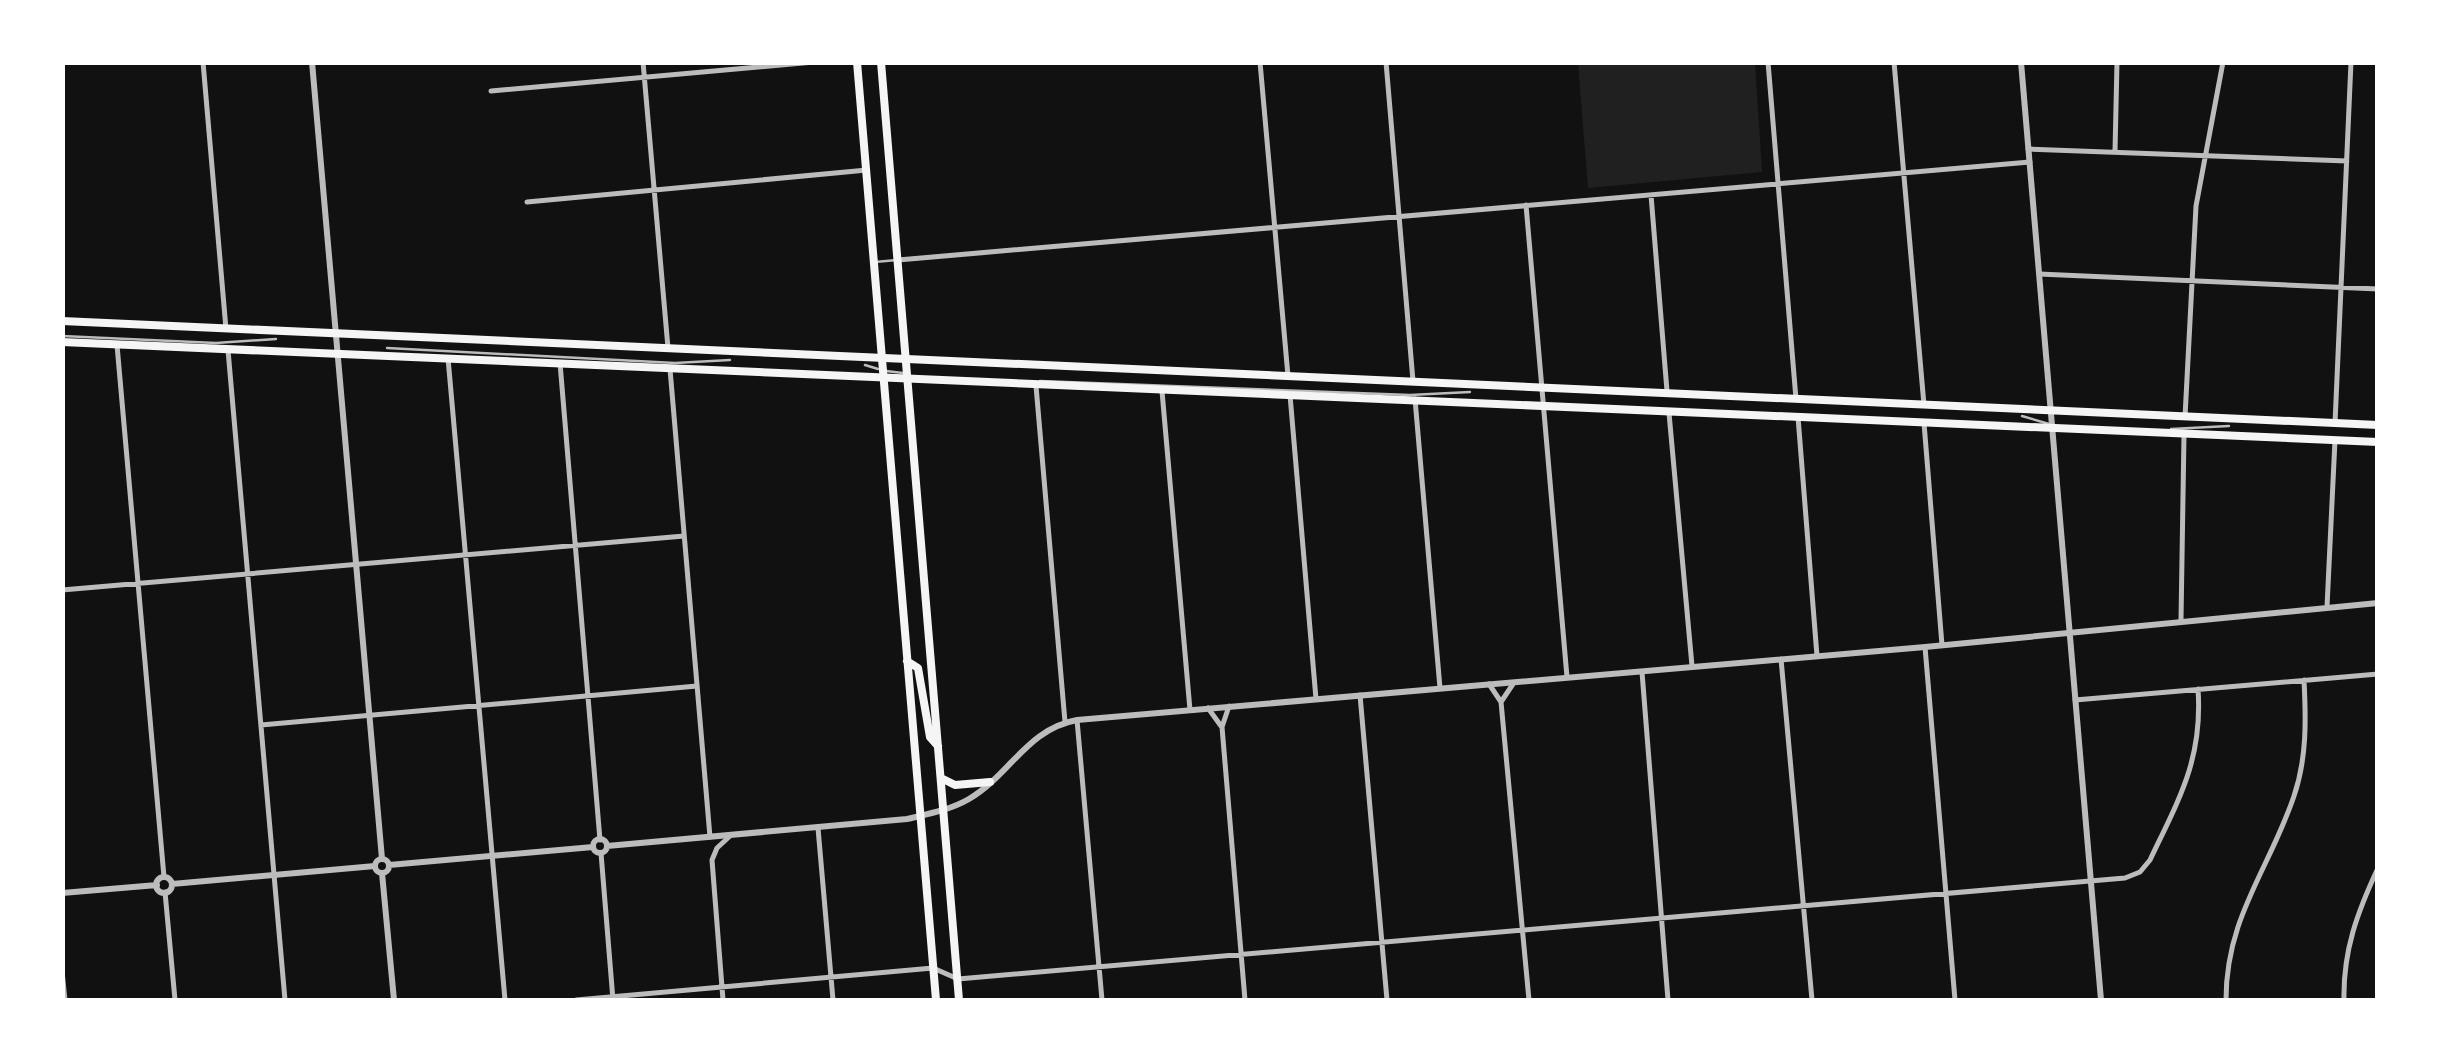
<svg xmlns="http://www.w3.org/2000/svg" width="2440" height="1063" font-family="Quicksand,sans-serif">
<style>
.green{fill:#202020}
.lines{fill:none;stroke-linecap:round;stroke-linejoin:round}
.service{stroke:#bcbcbc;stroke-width:2.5}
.minor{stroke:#bcbcbc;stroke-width:5}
.tertiary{stroke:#bcbcbc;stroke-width:6}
.secondary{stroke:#f5f5f5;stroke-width:8}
.primary{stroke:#f5f5f5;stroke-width:8}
</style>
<rect width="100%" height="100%" fill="#111"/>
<path class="green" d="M 1578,63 L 1755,63 L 1762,172 L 1588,188 Z"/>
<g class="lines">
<path class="service" d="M 875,262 L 897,260
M 62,336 L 216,343 L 276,339
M 387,348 L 675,363 L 730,360
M 865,365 L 878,369
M 886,371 L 903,373
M 1040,381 L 1410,395 L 1470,392
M 2022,416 L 2049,424
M 2171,429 L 2229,426"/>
<path class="minor" d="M 203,62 L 226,329
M 643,62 L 668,348
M 1260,62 L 1288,376
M 1386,62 L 1413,381
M 1768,62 L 1796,399
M 1894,62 L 1924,405
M 491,91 L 814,62
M 2028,149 L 2347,161
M 2115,151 L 2117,62
M 1651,195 L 1667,391
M 527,202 L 867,170
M 1526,205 L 1567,677
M 898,260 L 2030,162
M 2039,274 L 2378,289
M 117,345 L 164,877
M 228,350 L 285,1000
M 448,358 L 505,1000
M 560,363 L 600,840
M 670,369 L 710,837
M 1036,386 L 1065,722
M 1162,391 L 1190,710
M 1290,395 L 1316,699
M 1415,399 L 1440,688
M 1669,413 L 1692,666
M 1798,417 L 1817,656
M 2185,417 L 2196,206 L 2223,62
M 1924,423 L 1942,645
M 2335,423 L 2351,62
M 62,590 L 684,536
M 2327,607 L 2335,440
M 2181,620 L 2184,435
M 1925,647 L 1955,1000
M 1781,659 L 1812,1000
M 1642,672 L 1668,1000
M 1489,684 L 1501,702 L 1529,1000
M 1360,695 L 1387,1000
M 2075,700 L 2378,674
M 1501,702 L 1513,684
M 1229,706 L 1222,727 L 1245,1000
M 1208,708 L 1221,726
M 1077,720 L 1102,1000
M 261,725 L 697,686
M 818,828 L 833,1000
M 601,853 L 613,1000
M 165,892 L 175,1000
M 62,971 L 65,1000
M 576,1000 L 933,968 L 958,979 L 2125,878 L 2140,872 L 2150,860 C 2179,799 2203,759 2198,689
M 723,1000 L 712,860 L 717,848 L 730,836
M 2226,1000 C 2226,917 2269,870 2294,796 C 2307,758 2306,719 2304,680
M 2344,1000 C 2343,951 2357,913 2378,868"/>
<path class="tertiary" d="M 312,62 L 382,859
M 2021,62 L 2101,1000
M593 846a7 7 0 1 1 14 0a7 7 0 1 1-14 0Z
M 607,846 L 907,819 C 928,814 950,810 969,799 C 1010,775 1027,729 1077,720 L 1925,647 L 2378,603
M375 866a7 7 0 1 1 14 0a7 7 0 1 1-14 0Z
M 389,865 L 593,847
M 382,873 L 394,1000
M156 885a8 8 0 1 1 16 0a8 8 0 1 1-16 0Z
M 172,884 L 375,866
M 62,893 L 157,885"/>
<path class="secondary" d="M 857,62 L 936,1000
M 881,62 L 959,1000
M 907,661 L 918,668 L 930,737 L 938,746
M 941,778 L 955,785 L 990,782"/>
<path class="primary" d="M 62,321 L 2378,425
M 62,342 L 2378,442"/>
</g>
<rect width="2440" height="1063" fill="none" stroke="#ffffff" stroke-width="130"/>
</svg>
